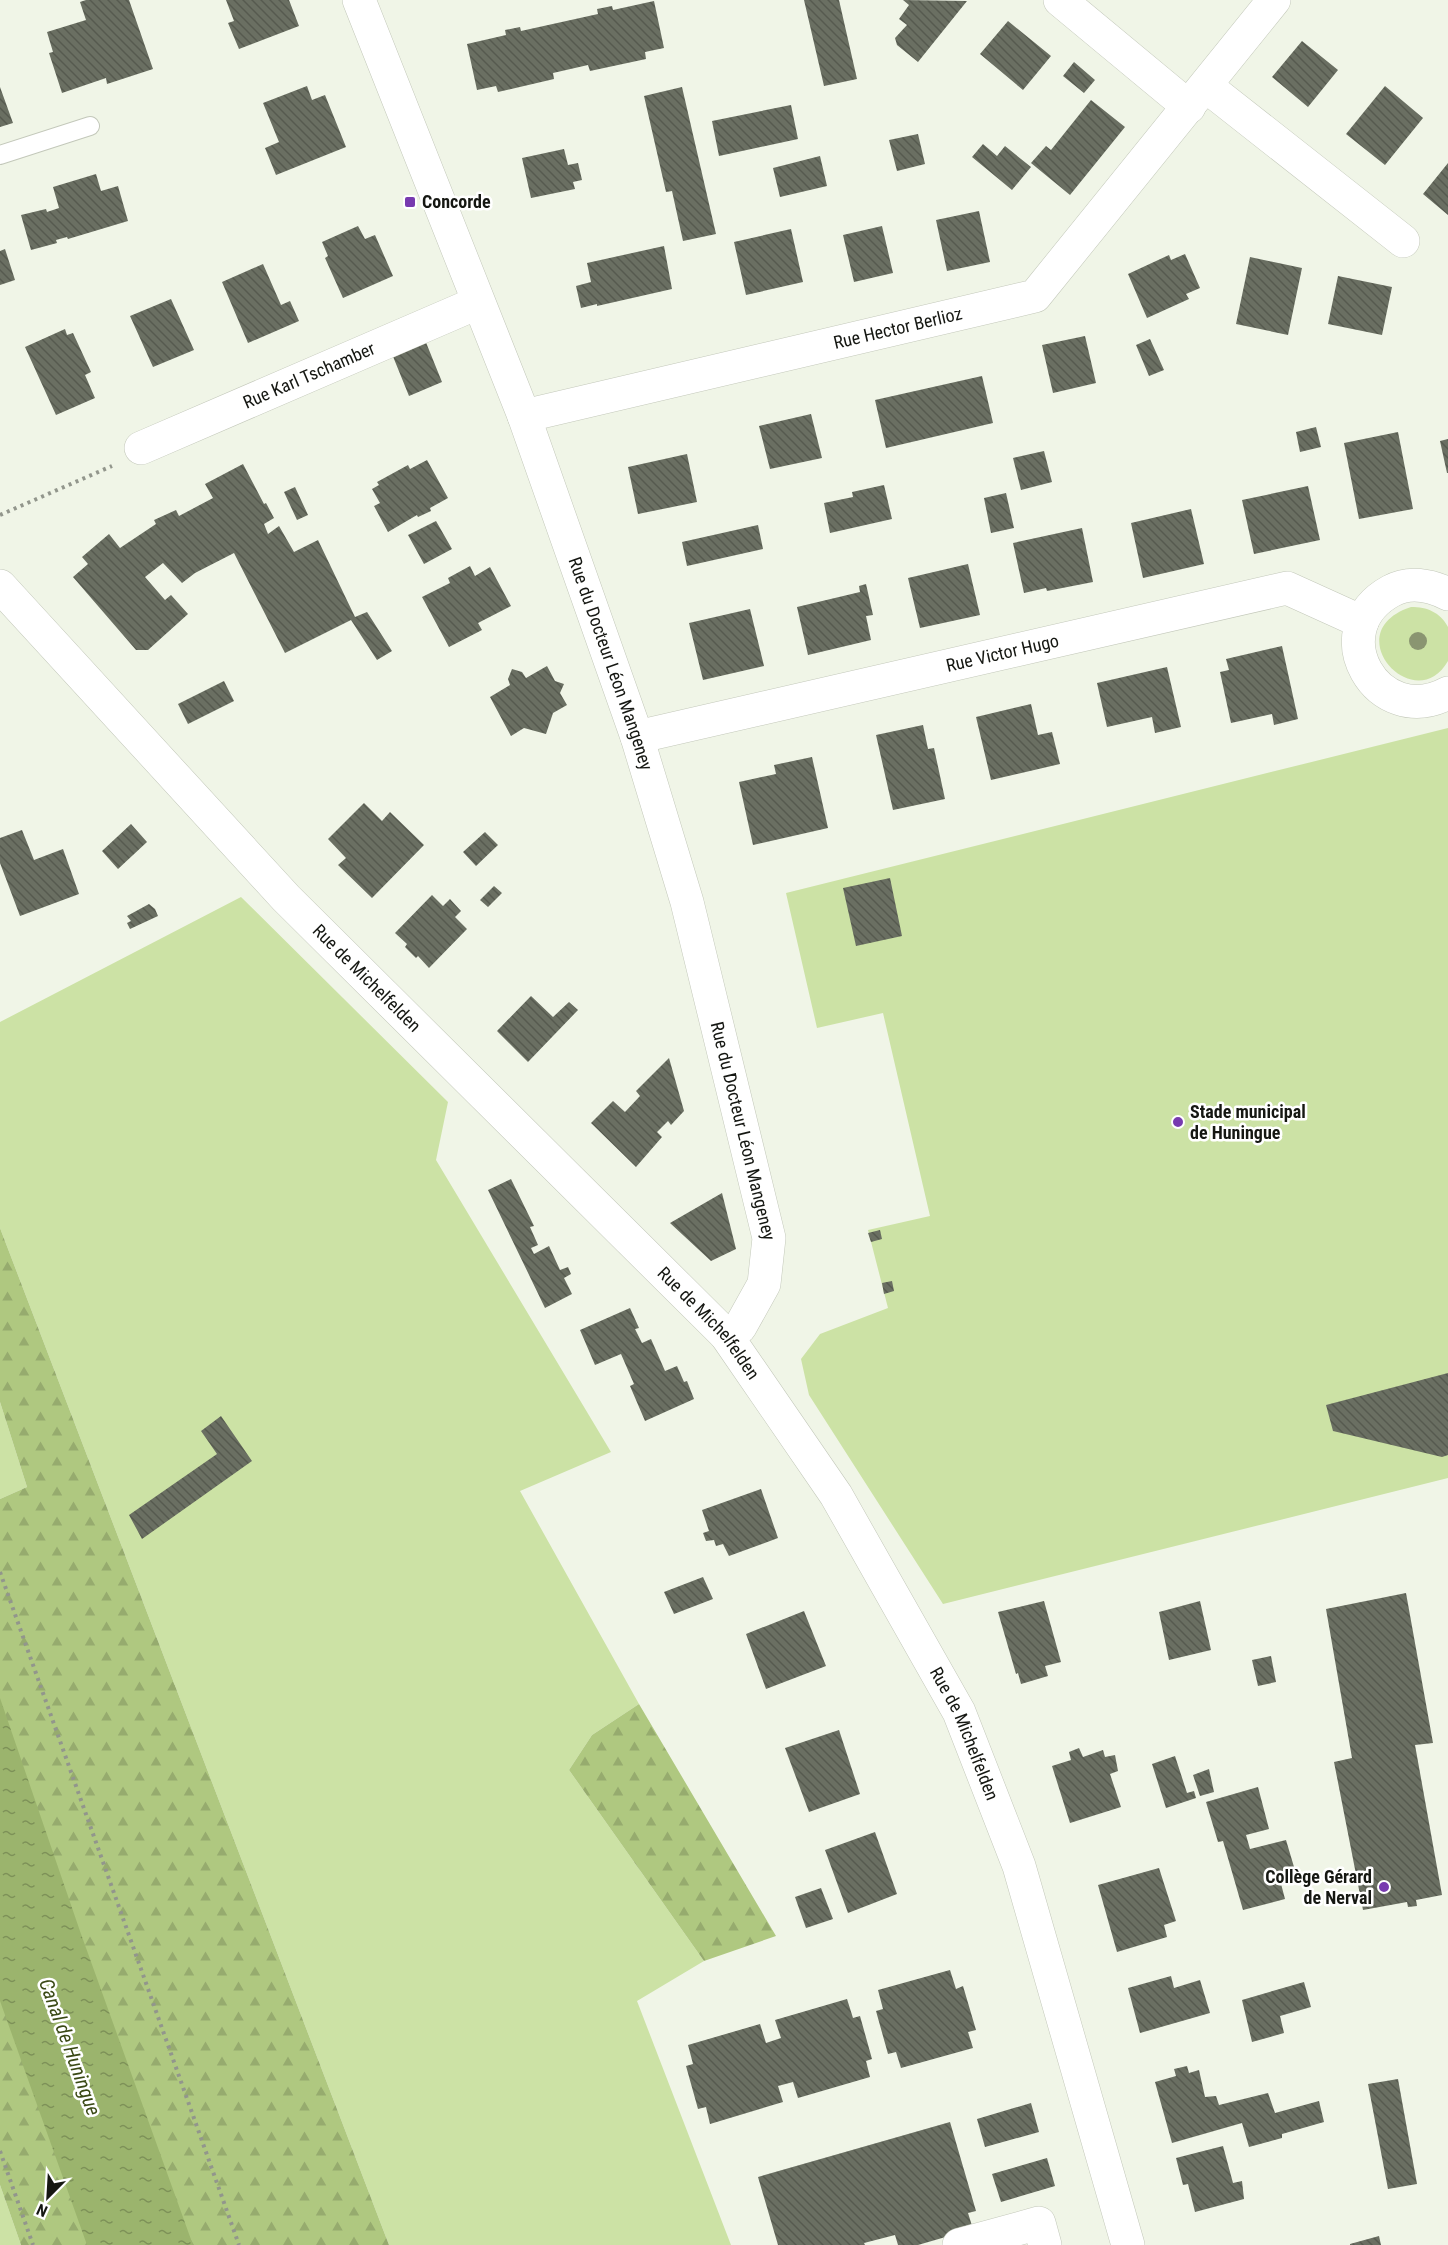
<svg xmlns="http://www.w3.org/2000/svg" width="1448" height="2245" font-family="'Roboto Condensed',sans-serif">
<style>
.green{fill:#cce2a5}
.forest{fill:url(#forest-firs)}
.water{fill:url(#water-ripples)}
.building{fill:url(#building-back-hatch)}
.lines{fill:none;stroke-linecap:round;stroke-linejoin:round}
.service-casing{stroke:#c3c8ba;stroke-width:20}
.minor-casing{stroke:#c3c8ba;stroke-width:34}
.path{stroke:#92968c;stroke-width:4;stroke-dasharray:3 4.5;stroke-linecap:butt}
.service{stroke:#fff;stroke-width:18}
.minor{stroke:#fff;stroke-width:33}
.tree{fill:#8a9571}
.poi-dot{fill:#773aaf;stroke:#fff;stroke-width:2}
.labels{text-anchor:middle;stroke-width:5;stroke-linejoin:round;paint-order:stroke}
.poi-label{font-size:18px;font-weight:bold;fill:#151712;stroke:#fff;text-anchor:start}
.street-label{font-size:18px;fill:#151712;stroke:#fff}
.water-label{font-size:20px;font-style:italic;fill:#3a4915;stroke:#fff}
</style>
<defs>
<pattern id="forest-firs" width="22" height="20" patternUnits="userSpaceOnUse" patternTransform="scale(1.5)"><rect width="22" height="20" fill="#afc880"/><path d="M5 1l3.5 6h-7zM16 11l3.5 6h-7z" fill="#96ab6e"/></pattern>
<pattern id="water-ripples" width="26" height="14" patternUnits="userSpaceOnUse" patternTransform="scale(1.5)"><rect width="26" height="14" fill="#9bb46d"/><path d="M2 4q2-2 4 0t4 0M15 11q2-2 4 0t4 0" fill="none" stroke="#7d9158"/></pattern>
<pattern id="building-back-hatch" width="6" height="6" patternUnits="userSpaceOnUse" patternTransform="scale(1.5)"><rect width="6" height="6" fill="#6a6f62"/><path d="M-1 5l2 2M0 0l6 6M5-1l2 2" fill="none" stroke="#565a4f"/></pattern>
</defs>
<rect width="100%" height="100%" fill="#f0f5e7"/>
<path class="green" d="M 1411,607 C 1427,607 1440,612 1448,627 L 1448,661 C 1415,719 1335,632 1411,607 Z
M 1448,728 L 1448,1478 L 943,1604 L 809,1395 L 801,1359 L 820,1334 L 888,1308 L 868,1230 L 930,1216 L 883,1013 L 817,1028 L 786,893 Z
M 241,897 L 448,1102 L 436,1160 L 611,1452 L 520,1491 L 639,1704 L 592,1735 L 569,1770 L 704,1961 L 637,2001 L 731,2245 L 389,2245 L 0,1228 L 0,1022 Z
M 0,1402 L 27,1487 L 0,1499 Z
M 0,2185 L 21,2245 L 0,2245 Z"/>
<path class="forest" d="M 0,1228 L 389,2245 L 21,2245 L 0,2185 L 0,1499 L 27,1487 L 0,1402 Z
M 639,1704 L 776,1936 L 704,1961 L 569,1770 L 592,1735 Z"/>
<path class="water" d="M 0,1698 L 81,1934 L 193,2245 L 87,2245 L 0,2001 Z"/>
<path class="building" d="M 86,0 L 129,0 L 153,69 L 107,84 L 106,78 L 62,93 L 49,53 L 53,52 L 47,32 L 86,20 L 80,2 Z
M 226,0 L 289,0 L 299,26 L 239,49 L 228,23 L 234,21 Z
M 804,0 L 839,0 L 857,79 L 824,86 Z
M 903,0 L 967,1 L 918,62 L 897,45 L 895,38 L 907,25 L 899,19 L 909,5 Z
M 654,1 L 664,48 L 645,52 L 646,59 L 590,71 L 588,65 L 553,73 L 554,79 L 498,92 L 496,86 L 477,90 L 467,44 L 506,35 L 505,30 L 520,27 L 521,31 L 598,14 L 597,9 L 612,6 L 613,10 Z
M 1008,21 L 1051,56 L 1023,90 L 980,54 Z
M 1302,41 L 1338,70 L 1308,107 L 1272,77 Z
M 1074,62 L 1095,80 L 1084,93 L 1063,76 Z
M 307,86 L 312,100 L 325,95 L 346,147 L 276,175 L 265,148 L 279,142 L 263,103 Z
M 1385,86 L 1423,118 L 1385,165 L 1346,134 Z
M 0,87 L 13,123 L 0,127 Z
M 682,87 L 716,234 L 683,241 L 672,191 L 666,192 L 644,96 Z
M 1091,100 L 1125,127 L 1070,195 L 1031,163 L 1046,146 L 1051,150 Z
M 791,105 L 798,139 L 719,156 L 712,121 Z
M 918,134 L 925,164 L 897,171 L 889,140 Z
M 983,144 L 997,156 L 1005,146 L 1031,167 L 1012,190 L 972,157 Z
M 564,149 L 568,165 L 578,163 L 582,180 L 573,182 L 575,189 L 531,198 L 522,158 Z
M 820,156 L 827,186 L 780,197 L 773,168 Z
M 1448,163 L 1448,215 L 1423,194 Z
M 96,174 L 101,191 L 118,186 L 128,221 L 68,239 L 67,237 L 56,240 L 57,243 L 31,250 L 21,215 L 46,209 L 47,212 L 59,208 L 53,187 Z
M 979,211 L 990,262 L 947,271 L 936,220 Z
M 358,226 L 365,239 L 375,235 L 393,276 L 343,298 L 325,258 L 328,256 L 322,242 Z
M 882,226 L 893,273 L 854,282 L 843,235 Z
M 791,229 L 803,282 L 746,295 L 734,242 Z
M 664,246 L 672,289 L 597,306 L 597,304 L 581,308 L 576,286 L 591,282 L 587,263 Z
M 5,249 L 15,280 L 0,285 L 0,251 Z
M 1185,254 L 1200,288 L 1186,294 L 1189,299 L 1147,318 L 1128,274 L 1169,255 L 1171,260 Z
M 1250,257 L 1302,268 L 1288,335 L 1236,324 Z
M 263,264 L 281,305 L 290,301 L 299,321 L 248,343 L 222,282 Z
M 1338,276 L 1392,287 L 1382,335 L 1328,324 Z
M 171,299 L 194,350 L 153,367 L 130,316 Z
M 65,329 L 67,335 L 73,333 L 91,372 L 85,375 L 95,398 L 56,415 L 25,347 Z
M 1085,336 L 1096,383 L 1053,393 L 1042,345 Z
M 1150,339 L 1164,370 L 1149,376 L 1136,345 Z
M 425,340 L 442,382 L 409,396 L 392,354 Z
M 982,376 L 993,423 L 886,448 L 875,400 Z
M 811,414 L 822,458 L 770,469 L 759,426 Z
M 1316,427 L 1321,447 L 1300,452 L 1296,432 Z
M 1398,432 L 1413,509 L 1359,519 L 1344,443 Z
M 1448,439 L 1448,473 L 1447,473 L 1440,441 Z
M 1044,451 L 1052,482 L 1021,490 L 1013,458 Z
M 687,454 L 697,502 L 638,514 L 628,467 Z
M 427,460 L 448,498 L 430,508 L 431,511 L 418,517 L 417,515 L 388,532 L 374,506 L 380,503 L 372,489 L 379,485 L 377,482 L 408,465 L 410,469 Z
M 243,464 L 264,504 L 266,503 L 274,518 L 264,524 L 268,534 L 279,526 L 294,552 L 318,540 L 355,617 L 367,612 L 392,651 L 377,660 L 351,620 L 285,653 L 234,553 L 195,573 L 182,583 L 163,563 L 145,577 L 165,600 L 171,595 L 188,614 L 148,650 L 136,650 L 73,577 L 88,564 L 82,557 L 109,534 L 120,548 L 156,524 L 154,520 L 176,510 L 179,516 L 213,498 L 205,484 Z
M 884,485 L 892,519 L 830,533 L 824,503 L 853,497 L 852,492 Z
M 1308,486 L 1320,540 L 1254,554 L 1242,500 Z
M 295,487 L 308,515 L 297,520 L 284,492 Z
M 1006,493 L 1014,528 L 991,533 L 984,498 Z
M 1191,509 L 1204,564 L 1143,578 L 1131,523 Z
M 436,521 L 452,549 L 424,564 L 408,535 Z
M 758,525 L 763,549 L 687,566 L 682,542 Z
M 1082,528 L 1093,582 L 1047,591 L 1046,588 L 1024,593 L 1013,543 Z
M 968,564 L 980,615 L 920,628 L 908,578 Z
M 470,566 L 475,576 L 490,567 L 511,606 L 478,623 L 482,630 L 449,647 L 422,597 L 450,583 L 448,578 Z
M 866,584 L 873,615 L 866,616 L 871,640 L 808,655 L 797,607 L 860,592 L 859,586 Z
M 750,609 L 764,666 L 703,680 L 689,623 Z
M 1282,646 L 1298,719 L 1274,725 L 1272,714 L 1231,723 L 1220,672 L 1229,670 L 1226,659 Z
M 547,666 L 555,681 L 564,684 L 560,693 L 567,705 L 553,713 L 546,734 L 524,728 L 511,736 L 490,697 L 510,685 L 508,679 L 512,669 L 522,672 L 526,678 Z
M 1167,667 L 1181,727 L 1155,733 L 1152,717 L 1107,727 L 1097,683 Z
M 224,681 L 234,701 L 188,724 L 178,704 Z
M 1031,704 L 1038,735 L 1052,732 L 1060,764 L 991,780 L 976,717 Z
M 923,725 L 928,749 L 934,748 L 945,799 L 893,810 L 876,735 Z
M 812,757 L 828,828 L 753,845 L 739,782 L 776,774 L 774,765 Z
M 364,803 L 382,821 L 390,812 L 424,845 L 372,898 L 338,865 L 346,858 L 328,839 Z
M 131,824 L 147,842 L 118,869 L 102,851 Z
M 22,830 L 34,860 L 63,849 L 79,894 L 20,916 L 0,863 L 0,838 Z
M 485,832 L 498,845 L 476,866 L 463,852 Z
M 890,878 L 902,936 L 856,946 L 843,888 Z
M 494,886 L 502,893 L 488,907 L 480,900 Z
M 432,895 L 443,906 L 450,899 L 461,911 L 455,917 L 467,929 L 429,968 L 418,956 L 416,958 L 405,947 L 407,944 L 395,933 Z
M 149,904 L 155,909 L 158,916 L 130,929 L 127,923 L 131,921 L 127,916 Z
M 531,996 L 553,1017 L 569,1002 L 578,1010 L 528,1062 L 497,1031 Z
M 669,1058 L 684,1111 L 671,1125 L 668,1121 L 657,1132 L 662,1137 L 636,1167 L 591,1123 L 613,1101 L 625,1112 L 640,1096 L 636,1091 Z
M 511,1179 L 534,1226 L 530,1227 L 538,1245 L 531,1248 L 534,1254 L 549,1246 L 560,1270 L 568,1267 L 571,1274 L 564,1278 L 572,1294 L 545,1308 L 488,1190 Z
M 722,1193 L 736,1249 L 711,1261 L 670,1223 Z
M 880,1230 L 882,1239 L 871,1242 L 868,1233 Z
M 892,1281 L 894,1291 L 884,1294 L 882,1283 Z
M 630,1308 L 639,1328 L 635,1329 L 642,1343 L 651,1339 L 665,1371 L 677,1366 L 684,1382 L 687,1381 L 694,1399 L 645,1421 L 630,1386 L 634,1384 L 621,1354 L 595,1365 L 580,1330 Z
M 1448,1373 L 1448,1455 L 1442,1457 L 1333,1431 L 1326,1405 Z
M 221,1416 L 252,1461 L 142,1539 L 129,1515 L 217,1454 L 201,1431 Z
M 761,1489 L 778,1538 L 729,1556 L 723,1544 L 716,1546 L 714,1540 L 706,1541 L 703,1533 L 709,1531 L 702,1510 Z
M 703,1577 L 713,1599 L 674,1614 L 664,1592 Z
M 1406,1593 L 1433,1743 L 1415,1745 L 1442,1895 L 1416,1900 L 1417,1906 L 1408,1907 L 1407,1902 L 1363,1910 L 1334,1762 L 1352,1758 L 1326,1609 Z
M 1044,1601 L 1061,1662 L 1045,1666 L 1048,1676 L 1021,1684 L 1018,1673 L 1016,1674 L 998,1612 Z
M 1200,1601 L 1211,1650 L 1169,1660 L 1159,1612 Z
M 804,1611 L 826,1666 L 766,1689 L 746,1634 Z
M 1271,1656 L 1276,1682 L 1258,1686 L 1252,1660 Z
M 839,1730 L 860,1794 L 809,1812 L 785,1748 Z
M 1079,1748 L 1083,1757 L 1103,1750 L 1105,1757 L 1115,1755 L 1118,1771 L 1110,1774 L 1121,1807 L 1070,1823 L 1052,1766 L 1071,1760 L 1069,1752 Z
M 1175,1756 L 1187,1793 L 1194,1791 L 1196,1798 L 1166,1808 L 1152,1764 Z
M 1209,1769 L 1214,1792 L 1200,1796 L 1193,1775 Z
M 1258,1787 L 1269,1829 L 1246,1835 L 1250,1849 L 1286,1840 L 1297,1877 L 1280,1880 L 1285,1899 L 1243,1910 L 1223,1841 L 1218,1842 L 1206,1802 Z
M 875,1832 L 897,1894 L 848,1913 L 825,1850 Z
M 1159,1868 L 1176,1921 L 1164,1925 L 1167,1937 L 1117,1952 L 1098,1885 Z
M 821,1888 L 833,1919 L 806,1928 L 795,1897 Z
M 950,1970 L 956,1989 L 963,1986 L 976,2030 L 968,2032 L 973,2048 L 901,2068 L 896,2052 L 888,2054 L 876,2011 L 883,2009 L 878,1990 Z
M 1171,1976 L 1174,1988 L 1200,1980 L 1210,2013 L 1140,2033 L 1128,1988 Z
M 1304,1982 L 1311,2007 L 1280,2016 L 1284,2033 L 1252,2042 L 1242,2000 Z
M 847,1999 L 853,2018 L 860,2016 L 872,2059 L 866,2061 L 870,2077 L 798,2098 L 793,2082 L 778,2086 L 783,2102 L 710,2124 L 706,2107 L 698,2109 L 686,2066 L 693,2064 L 688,2045 L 760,2024 L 766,2043 L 781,2038 L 775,2020 Z
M 1187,2066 L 1189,2073 L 1199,2070 L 1205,2097 L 1216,2096 L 1219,2105 L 1268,2093 L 1275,2113 L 1319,2101 L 1324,2122 L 1282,2134 L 1282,2138 L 1249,2147 L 1242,2123 L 1172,2143 L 1155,2082 L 1176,2076 L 1174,2069 Z
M 1398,2079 L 1417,2184 L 1388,2189 L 1368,2084 Z
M 1031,2103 L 1039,2132 L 985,2147 L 977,2119 Z
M 950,2122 L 976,2211 L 968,2213 L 973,2229 L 918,2245 L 898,2245 L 895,2235 L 864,2243 L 865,2245 L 778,2245 L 758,2177 Z
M 1223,2146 L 1233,2183 L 1242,2181 L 1244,2199 L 1195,2212 L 1188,2184 L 1183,2185 L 1176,2158 Z
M 1047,2158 L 1055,2186 L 1001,2202 L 992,2174 Z
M 1379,2236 L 1381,2245 L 1350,2245 L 1350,2244 Z"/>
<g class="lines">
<g class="service-casing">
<path id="service" d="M 0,155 L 90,126"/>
</g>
<g class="minor-casing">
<g id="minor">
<path id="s1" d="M 359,0 L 524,416 L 637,737 L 687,902 L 769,1238 L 764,1284 L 740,1327 L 726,1335"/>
<path d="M 1060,0 L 1189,107"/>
<path d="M 1206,86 L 1403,241"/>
<path id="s2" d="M 524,416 L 1035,296 L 1274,0"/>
<path id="s3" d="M 141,448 L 477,303"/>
<path id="s4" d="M 0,586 L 286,898 L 726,1335 L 836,1495 L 959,1712 L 1019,1866 L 1128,2245"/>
<path d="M 1448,594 C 1430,585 1409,581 1391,591 C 1320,630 1377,731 1448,693"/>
<path id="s5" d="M 637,737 L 1287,588 L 1362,622"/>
<path d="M 959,2245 L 1039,2223 L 1045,2245"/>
</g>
</g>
<path class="path" d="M 0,515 L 112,466
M 0,1572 L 239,2245
M 0,2151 L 33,2245"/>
<use href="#service" class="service"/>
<use href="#minor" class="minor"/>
</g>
<circle class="tree" cx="1418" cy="641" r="9"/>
<g class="poi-dot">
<rect x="404" y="196" width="12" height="12" rx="3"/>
<circle cx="1178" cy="1122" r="6"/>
<circle cx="1384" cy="1887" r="6"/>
</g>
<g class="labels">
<g class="poi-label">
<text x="422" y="208">Concorde</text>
<text x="1190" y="1118">Stade municipal<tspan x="1190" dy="21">de Huningue</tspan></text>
<text x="1372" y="1883" text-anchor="end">Collège Gérard<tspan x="1372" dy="21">de Nerval</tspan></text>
</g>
<g class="street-label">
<text dy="6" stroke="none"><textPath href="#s2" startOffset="384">Rue Hector Berlioz</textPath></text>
<text dy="6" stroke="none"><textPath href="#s3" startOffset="183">Rue Karl Tschamber</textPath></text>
<text dy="6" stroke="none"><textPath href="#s5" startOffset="375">Rue Victor Hugo</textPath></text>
<text dy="6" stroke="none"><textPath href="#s1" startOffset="710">Rue du Docteur Léon Mangeney</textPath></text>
<text dy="6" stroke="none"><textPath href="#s4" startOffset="537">Rue de Michelfelden</textPath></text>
<text dy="6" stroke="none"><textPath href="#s1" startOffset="1196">Rue du Docteur Léon Mangeney</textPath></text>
<text dy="6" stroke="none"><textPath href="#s4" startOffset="1023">Rue de Michelfelden</textPath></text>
<text dy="6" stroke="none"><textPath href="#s4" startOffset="1509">Rue de Michelfelden</textPath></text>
</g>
<g class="water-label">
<text transform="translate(70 2047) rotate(70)" y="7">Canal de Huningue</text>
</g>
</g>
<g transform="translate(48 2197) rotate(204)" stroke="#ffffff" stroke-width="4.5" paint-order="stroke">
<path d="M0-4.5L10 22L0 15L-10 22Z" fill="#151712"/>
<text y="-9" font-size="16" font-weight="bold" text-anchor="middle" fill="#151712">N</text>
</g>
</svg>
